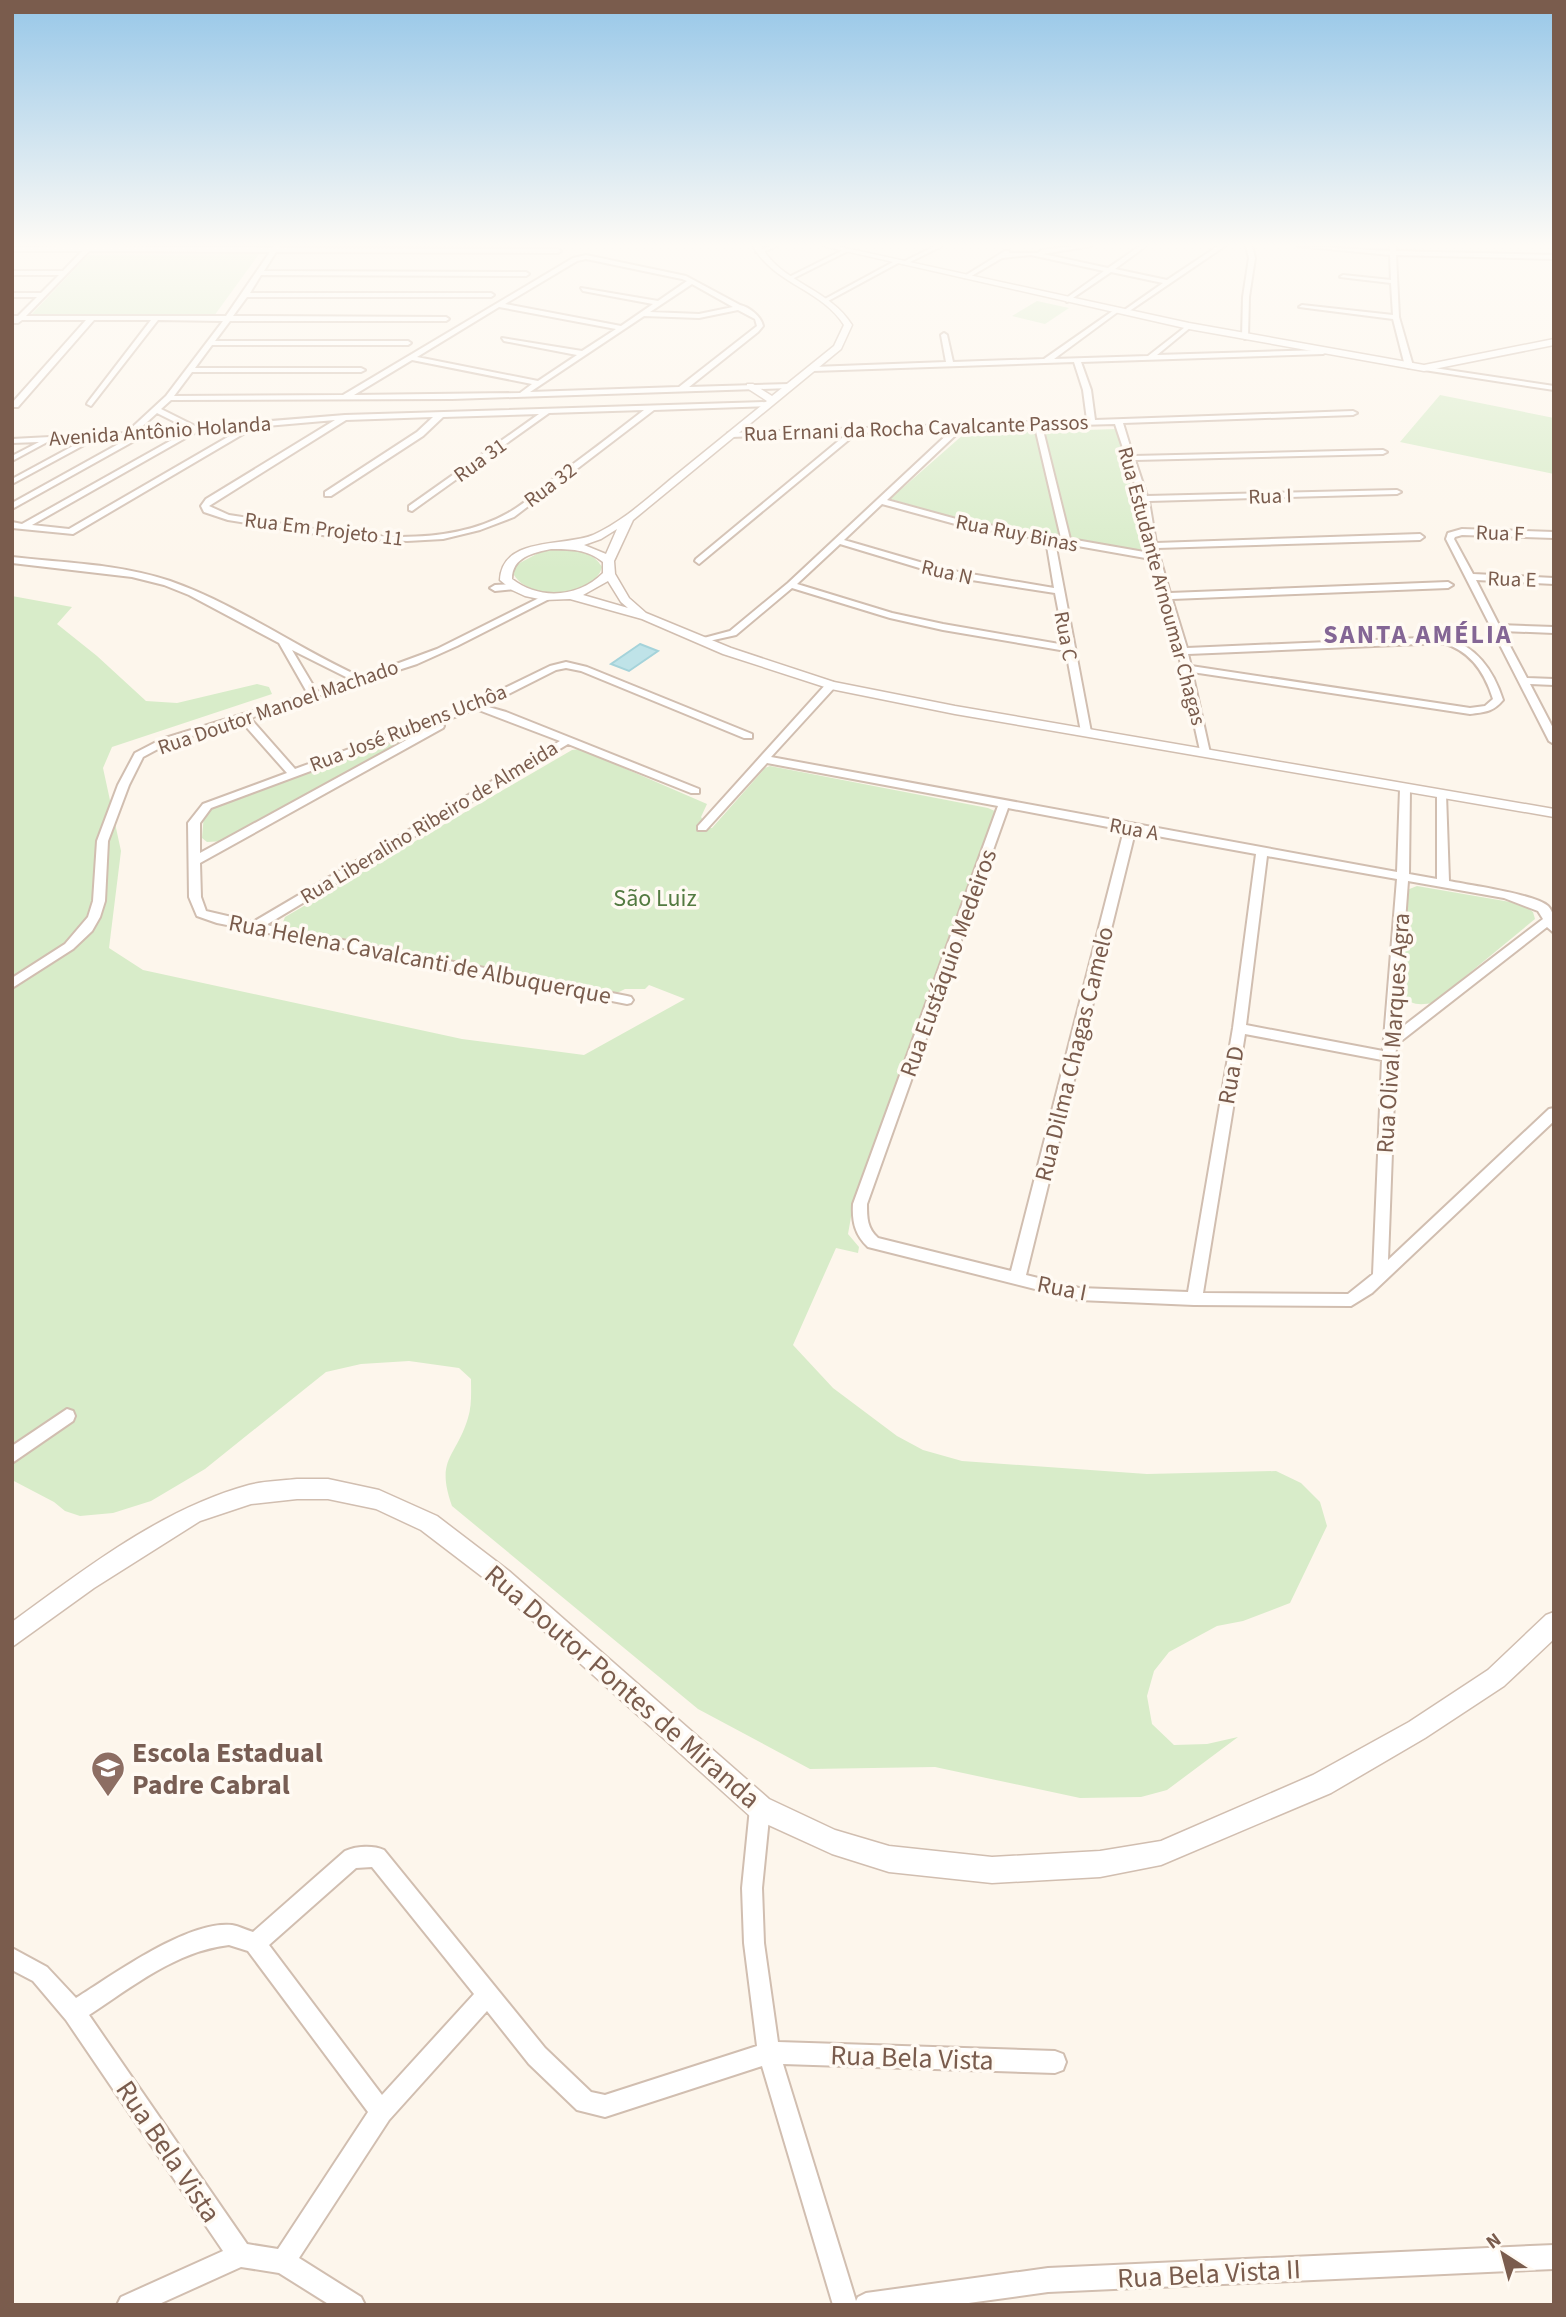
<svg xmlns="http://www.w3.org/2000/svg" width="1566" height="2317" font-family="'Source Sans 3',sans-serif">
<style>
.green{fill:#d8ecc9}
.water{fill:#bfe3e8;stroke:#a5d3da;stroke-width:2}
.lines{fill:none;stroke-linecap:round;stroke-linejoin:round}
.minor-casing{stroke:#d1beb0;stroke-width:4}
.tertiary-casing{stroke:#d1beb0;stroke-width:3}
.minor{fill:#fff;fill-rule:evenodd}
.tertiary{fill:#fff;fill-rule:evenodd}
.labels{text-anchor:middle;stroke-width:7;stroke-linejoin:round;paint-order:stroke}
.far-street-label{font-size:21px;fill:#7a5c4d;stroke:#fffaf3}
.park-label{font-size:24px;fill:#537a41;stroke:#fffaf3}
.street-label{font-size:24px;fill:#7a5c4d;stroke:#fffaf3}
.far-district-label{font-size:26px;font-weight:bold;letter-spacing:2px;fill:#846695;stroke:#fffaf3}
.near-street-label{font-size:28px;fill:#7a5c4d;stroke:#fffaf3}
.near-education-label{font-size:28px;font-weight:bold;fill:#785e54;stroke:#fffaf3;text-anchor:start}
</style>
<rect width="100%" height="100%" fill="#fdf6ec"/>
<path class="green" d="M 259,254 L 214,316 L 29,317 L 88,255 Z
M 1037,301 L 1069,308 L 1045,324 L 1012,316 Z
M 1440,395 L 1554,418 L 1554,474 L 1400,442 Z
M 1117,429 L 1146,552 C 1059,543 973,524 890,499 L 964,434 Z
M 544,550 C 565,549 591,547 602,567 C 594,598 527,602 513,573 L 516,565 Z
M 12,596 L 72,607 L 57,624 L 97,656 L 146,701 L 177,703 L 257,684 L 269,687 L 272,694 L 112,747 L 103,768 L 121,851 L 109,948 L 143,970 L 462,1039 L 584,1055 L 685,999 L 649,985 L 645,989 L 625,989 L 615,994 L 292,930 L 283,922 L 285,917 L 572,750 L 580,749 L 707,804 L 701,817 L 703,820 L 699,824 L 703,828 L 712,828 L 765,768 L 770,766 L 988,808 L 997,812 L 851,1217 L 848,1234 L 859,1247 L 858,1253 L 836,1248 L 793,1345 L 833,1388 L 897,1436 L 923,1450 L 962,1461 L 1147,1474 L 1276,1471 L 1301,1483 L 1320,1502 L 1327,1526 L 1290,1603 L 1243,1621 L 1217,1626 L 1169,1652 L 1154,1671 L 1147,1696 L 1152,1724 L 1174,1745 L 1207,1744 L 1238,1737 L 1167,1790 L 1141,1797 L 1080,1798 L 935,1767 L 810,1769 L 698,1709 L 452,1506 C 435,1458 456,1458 468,1418 C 472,1406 471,1391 471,1379 L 459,1368 L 409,1361 L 361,1364 L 326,1372 L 205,1469 L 151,1501 L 113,1513 L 80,1516 L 65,1511 L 54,1502 L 12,1480 Z
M 434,726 L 225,841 L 207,842 L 202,838 L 204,814 L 207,809 Z
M 1417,886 L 1522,904 L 1533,912 L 1535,919 L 1433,1003 C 1421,1005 1409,1006 1403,994 L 1407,890 Z"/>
<path class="water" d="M 640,644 L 658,651 L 629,671 L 611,664 Z"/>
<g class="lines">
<g class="minor-casing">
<path id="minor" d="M 88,246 L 273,248 L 274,246 L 280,246 L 279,248 L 558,249 L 561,251 L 558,253 L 276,252 L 264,271 L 526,272 L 529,274 L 526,276 L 261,275 L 250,293 L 491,293 L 494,295 L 491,297 L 247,297 L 233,316 L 446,317 L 449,319 L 446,321 L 230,321 L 215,341 L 408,341 L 411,343 L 408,345 L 212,345 L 195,368 L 361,368 L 365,370 L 361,372 L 192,372 L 174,396 L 343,395 L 573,258 L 586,255 L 686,276 L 740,305 C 749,307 761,316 763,326 L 758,332 L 689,387 L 790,384 L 794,386 L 790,388 L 452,399 L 171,400 L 161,409 L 197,427 L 345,415 L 768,402 L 772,404 L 768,406 L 654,410 L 514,517 L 480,530 L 443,539 L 407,541 L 335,537 L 228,520 L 204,512 L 201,506 L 206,499 L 335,420 L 255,427 L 73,534 L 12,528 L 12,522 L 22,524 L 186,432 L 143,436 L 12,509 L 12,503 L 131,437 L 95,439 L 12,484 L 12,479 L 84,440 L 49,441 L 12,461 L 12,456 L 39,442 L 12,443 L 12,439 L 126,433 L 166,396 L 223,321 L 158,320 L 91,406 L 87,404 L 88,402 L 151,320 L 94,320 L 18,407 L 12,407 L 12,403 L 86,320 L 22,320 L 18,323 L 14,323 L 12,316 L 18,316 L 37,297 L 12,297 L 12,293 L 41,293 L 59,275 L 12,275 L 12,271 L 63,271 L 82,251 L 12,251 L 12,247 ZM 89,251 L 270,252 L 226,316 L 26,316 ZM 586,259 L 682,279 L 687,281 L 658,301 L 581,288 L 583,291 L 653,304 L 621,326 L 505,304 L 577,261 ZM 692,284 L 733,307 L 699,314 L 650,312 ZM 499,307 L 616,329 L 582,351 L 502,338 L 504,341 L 577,355 L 538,381 L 417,357 ZM 738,310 L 755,319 L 757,326 L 679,387 L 530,392 L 644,316 L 699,318 ZM 412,360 L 532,384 L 520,393 L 354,395 ZM 644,410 C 613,434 582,458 550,481 C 537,492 523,505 508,513 C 428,558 314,528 229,515 L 209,506 L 346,420 L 433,417 L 417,432 L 325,492 L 325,496 L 331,496 L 423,436 L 443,417 L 539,414 L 409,506 L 409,510 L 412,511 L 549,413 ZM 157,413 L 187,428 L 136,432 ZM 245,427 L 69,529 L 32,525 L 196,432 Z
M 770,246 L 777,246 L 761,253 L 756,252 Z
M 935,246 L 942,246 L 906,264 L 901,263 Z
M 1077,246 L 1091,246 L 1043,254 L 1108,268 L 1140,246 L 1146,246 L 1115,269 L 1167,280 L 1218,246 L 1225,246 L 1125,314 L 1123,311 L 1163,283 L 1111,272 L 1067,302 L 1065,299 L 1104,271 L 1031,255 L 1002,258 L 968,278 L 963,277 L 1005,251 L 1009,251 L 1009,253 L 1038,253 L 1041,250 Z
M 1246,246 L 1252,246 L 1255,258 L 1249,297 L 1248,337 L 1245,339 L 1242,337 L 1243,297 L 1249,258 Z
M 1298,246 L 1390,251 L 1390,246 L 1396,246 L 1396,251 L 1554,255 L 1554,259 L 1396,255 L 1399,317 L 1413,366 L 1409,368 L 1405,366 L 1393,319 L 1299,307 L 1302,305 L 1393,315 L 1391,283 L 1340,277 L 1343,275 L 1391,280 L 1390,255 Z
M 845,249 L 850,250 L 792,279 L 787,278 Z
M 895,261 L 900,262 L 828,301 L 823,300 Z
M 1117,308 L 1119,311 L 1054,359 L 1148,356 L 1189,324 L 1191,327 L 1157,355 L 1323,350 L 1327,352 L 1323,354 L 1081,362 L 1091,390 L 1095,420 L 1353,411 L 1357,413 L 1353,415 L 1123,423 L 1133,456 L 1383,450 L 1387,452 L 1383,454 L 1135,460 L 1147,496 L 1397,490 L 1401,492 L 1397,494 L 1149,501 L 1156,543 L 1420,534 L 1424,537 L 1420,540 L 1157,548 L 1170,593 L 1448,582 L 1453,585 L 1448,588 L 1172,599 L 1187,648 L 1444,637 C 1476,646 1493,669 1503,700 C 1493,712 1485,712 1470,714 L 1192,672 L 1210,753 L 1209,755 L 1201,755 L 1178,651 L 1151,559 L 1055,542 L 1091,732 L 1090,734 L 1086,735 L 1081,732 L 1066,651 L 943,630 L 890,618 L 792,588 L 736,635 L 700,643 L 700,639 L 730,631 L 788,583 L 953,429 L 857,433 L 699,564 L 695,561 L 696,559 L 848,433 L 731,437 L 727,435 L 728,433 L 1087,420 L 1083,390 L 1074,362 L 813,371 L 809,369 L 813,367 L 946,362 L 941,335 L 944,333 L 947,335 L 953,362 L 1044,359 ZM 1115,424 L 1140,499 L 1150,553 L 1070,539 L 1042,426 ZM 1035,427 L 1061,538 L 960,520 L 887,500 L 962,429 ZM 882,504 L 959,525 L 1046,540 L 1054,588 L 947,570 L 844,540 ZM 840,544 L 946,576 L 1055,593 L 1065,645 L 943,624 L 892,613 L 797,584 ZM 1443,643 C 1471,651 1485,673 1493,699 L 1485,706 L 1470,708 L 1191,666 L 1188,654 Z
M 1421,366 L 1554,386 L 1554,390 L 1424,370 Z
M 1462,529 L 1554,532 L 1554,538 L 1462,535 L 1455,537 L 1454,539 L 1473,574 L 1554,578 L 1554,584 L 1476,580 L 1499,625 L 1554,627 L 1554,633 L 1502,631 L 1527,678 L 1554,679 L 1554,685 L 1530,684 L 1554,730 L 1554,744 L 1549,741 L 1446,539 L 1448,533 Z
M 12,557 C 65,563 120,564 170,581 C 238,605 297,648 361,677 L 437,649 L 547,594 L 555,596 L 457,646 L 417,664 L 250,718 L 295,769 L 474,703 L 550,666 L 566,662 L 587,667 L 752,734 L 752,738 L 744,738 L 581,671 L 566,668 L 556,670 L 485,706 L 506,712 L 699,789 L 699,793 L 691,793 L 568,744 L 266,925 L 627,996 L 631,997 L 633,1000 L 631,1003 L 627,1004 L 217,923 L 197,916 L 189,897 L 188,823 L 203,804 L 287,773 L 241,721 L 169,743 L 143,757 L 129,785 L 108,841 L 105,901 L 100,917 L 92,931 L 73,949 L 12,988 L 12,978 L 65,944 L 88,917 L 93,901 L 97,841 L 118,785 L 135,753 L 162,739 L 308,694 L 279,643 L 189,595 L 164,585 L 132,577 L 12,563 ZM 292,650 L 352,680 L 317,692 ZM 476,709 L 560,741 L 253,922 L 206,911 L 201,897 L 200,863 L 443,728 L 444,726 L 439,723 ZM 432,726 L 200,853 L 200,823 L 211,808 Z
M 513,584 L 518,587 L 516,589 L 495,591 L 490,588 L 495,585 Z
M 831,682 L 835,683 L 835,687 L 771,757 L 1397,872 L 1400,789 L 1405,786 L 1410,789 L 1409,874 L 1437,879 L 1437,796 L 1438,794 L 1446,794 L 1449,881 C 1468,885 1535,894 1548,906 C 1555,913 1554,924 1554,933 L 1547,927 L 1396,1045 L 1388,1260 L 1549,1109 L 1554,1108 L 1554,1121 L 1372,1293 L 1351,1306 L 1194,1305 L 1079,1300 L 868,1247 C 855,1235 852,1222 853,1204 L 998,806 L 767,763 L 706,830 L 698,830 L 698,826 L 827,683 ZM 1008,808 L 1124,830 L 1011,1271 L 878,1238 C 867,1228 867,1218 867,1204 ZM 1135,832 L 1256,854 L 1233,1028 L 1188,1292 L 1079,1288 L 1026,1275 ZM 1267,856 L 1397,879 L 1383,1051 L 1246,1025 ZM 1408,881 L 1504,898 L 1538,911 L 1543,919 L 1397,1031 ZM 1245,1034 L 1382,1060 L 1373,1274 L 1348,1294 L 1203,1293 Z
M 67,1409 L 73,1411 L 75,1416 L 73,1421 L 12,1463 L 12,1446 Z
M 760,1798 L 767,1801 L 770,1808 L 762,1888 L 764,1943 L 778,2042 L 1055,2051 L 1063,2054 L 1066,2062 L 1063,2070 L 1055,2073 L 783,2064 L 856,2301 L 858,2297 L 866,2293 L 1048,2268 L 1554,2245 L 1554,2269 L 1048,2292 L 954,2305 L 833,2305 L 762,2066 L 605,2117 L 577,2110 L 529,2064 L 487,2011 L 389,2120 L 299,2258 L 361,2297 L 365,2305 L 330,2305 L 279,2273 L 241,2267 L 157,2305 L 117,2305 L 121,2297 L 223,2251 L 66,2020 L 33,1981 L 12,1970 L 12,1948 L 47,1967 L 76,1998 C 113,1975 188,1920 232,1925 C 239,1926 246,1930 253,1932 L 345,1851 C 356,1846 373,1845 384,1850 L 545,2048 L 591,2092 L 605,2095 L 757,2046 L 744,1943 L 742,1888 L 750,1808 L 753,1801 ZM 372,1867 L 474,1994 L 382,2095 L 269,1945 L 356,1868 ZM 229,1945 L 248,1951 L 368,2112 L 278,2249 L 247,2244 L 89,2015 C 132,1987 176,1951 229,1945 Z"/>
</g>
<g class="tertiary-casing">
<path id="tertiary" d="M 753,246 L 761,246 C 781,283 829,288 852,325 L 841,349 L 633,520 L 614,561 L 615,574 L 629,598 L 646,613 L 731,648 L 834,682 L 955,706 L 1554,809 L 1554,817 L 955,714 L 831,689 L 723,654 L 642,619 L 570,599 L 544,600 L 525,596 L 512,590 L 500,580 C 502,536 564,547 593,535 C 622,522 647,499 671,479 C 703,453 735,427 767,401 L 747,388 L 747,384 L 753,384 L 772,396 L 834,346 L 844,325 C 821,289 774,284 753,246 ZM 617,529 L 606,554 L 584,545 L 601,539 ZM 551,549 C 570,549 587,549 603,562 L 603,573 C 578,598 539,600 512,579 C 512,557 533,553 551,549 ZM 608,581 L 621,602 L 628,608 L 583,595 Z
M 823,246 L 836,246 L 1189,323 L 1424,365 L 1554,339 L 1554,345 L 1424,371 L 1189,329 Z
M 297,1479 L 328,1479 L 379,1490 L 437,1516 L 509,1571 L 769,1799 L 835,1830 L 889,1846 L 992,1857 L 1100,1851 L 1161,1841 L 1313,1775 L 1409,1722 L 1488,1670 L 1546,1615 L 1554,1612 L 1554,1639 L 1504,1686 L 1425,1738 L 1331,1793 L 1161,1865 L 1100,1877 L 992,1883 L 889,1872 L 832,1854 L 751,1817 L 493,1585 L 421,1530 L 376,1509 L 328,1499 L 297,1499 L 251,1504 L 200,1521 L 94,1588 L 12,1647 L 12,1622 C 85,1569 161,1509 249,1485 C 264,1481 281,1481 297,1479 Z"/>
</g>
<use href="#minor" class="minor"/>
<use href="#tertiary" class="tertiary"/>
</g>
<linearGradient id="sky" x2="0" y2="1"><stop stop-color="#97c7e8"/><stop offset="0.43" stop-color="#fefbf6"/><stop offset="1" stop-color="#fefbf6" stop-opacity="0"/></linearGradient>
<rect width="1566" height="570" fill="url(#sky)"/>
<defs>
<g id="school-pin" transform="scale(1.75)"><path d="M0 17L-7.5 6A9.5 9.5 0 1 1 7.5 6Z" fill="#8d6e63" stroke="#fffaf3"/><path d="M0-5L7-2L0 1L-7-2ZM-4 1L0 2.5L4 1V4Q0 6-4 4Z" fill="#fff"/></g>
</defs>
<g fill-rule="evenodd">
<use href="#school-pin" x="108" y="1768"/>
</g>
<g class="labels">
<g class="far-street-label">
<text transform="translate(916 428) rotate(-2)" y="7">Rua Ernani da Rocha Cavalcante Passos</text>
<text transform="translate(160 431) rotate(-4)" y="7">Avenida Antônio Holanda</text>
<text transform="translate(480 460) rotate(-36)" y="7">Rua 31</text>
<text transform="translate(550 485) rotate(-37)" y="7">Rua 32</text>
<text transform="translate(1270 496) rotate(-2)" y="7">Rua I</text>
<text transform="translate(324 529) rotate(7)" y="7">Rua Em Projeto 11</text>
<text transform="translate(1017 533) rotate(11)" y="7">Rua Ruy Binas</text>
<text transform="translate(1500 533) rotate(2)" y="7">Rua F</text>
<text transform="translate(947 572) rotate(13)" y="7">Rua N</text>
<text transform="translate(1512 579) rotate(2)" y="7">Rua E</text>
<text transform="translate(1162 586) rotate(75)" y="7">Rua Estudante Arnoumar Chagas</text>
<text transform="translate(1066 636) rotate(79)" y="7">Rua C</text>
<text transform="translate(278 707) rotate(-19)" y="7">Rua Doutor Manoel Machado</text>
<text transform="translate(408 728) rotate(-21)" y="7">Rua José Rubens Uchôa</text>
<text transform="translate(429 822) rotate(-31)" y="7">Rua Liberalino Ribeiro de Almeida</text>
<text transform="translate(1134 829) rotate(10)" y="7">Rua A</text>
</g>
<g class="park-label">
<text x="655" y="906">São Luiz</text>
</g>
<g class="street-label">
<text transform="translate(420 959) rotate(11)" y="8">Rua Helena Cavalcanti de Albuquerque</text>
<text transform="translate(948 963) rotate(-70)" y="8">Rua Eustáquio Medeiros</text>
<text transform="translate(1393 1033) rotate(-86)" y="8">Rua Olival Marques Agra</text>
<text transform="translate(1074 1054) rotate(-76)" y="8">Rua Dilma Chagas Camelo</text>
<text transform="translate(1231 1075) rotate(-80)" y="8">Rua D</text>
<text transform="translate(1062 1288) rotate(11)" y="8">Rua I</text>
</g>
<g class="far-district-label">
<text x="1418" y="643">SANTA AMÉLIA</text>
</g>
<g class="near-street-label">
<text transform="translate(623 1686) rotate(41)" y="10">Rua Doutor Pontes de Miranda</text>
<text transform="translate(912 2057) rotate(2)" y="10">Rua Bela Vista</text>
<text transform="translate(169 2151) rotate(56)" y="10">Rua Bela Vista</text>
<text transform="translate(1209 2273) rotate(-3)" y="10">Rua Bela Vista II</text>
</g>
<g class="near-education-label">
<text x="132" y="1762">Escola Estadual<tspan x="132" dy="32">Padre Cabral</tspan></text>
</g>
</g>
<rect width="1566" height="2317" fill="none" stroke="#7a5c4d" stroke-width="28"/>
<g transform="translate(1503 2254) rotate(324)" stroke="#fffaf3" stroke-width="5" paint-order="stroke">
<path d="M0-5L12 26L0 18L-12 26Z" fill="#7a5c4d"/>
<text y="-10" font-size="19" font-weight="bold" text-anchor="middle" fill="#7a5c4d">N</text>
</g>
</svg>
